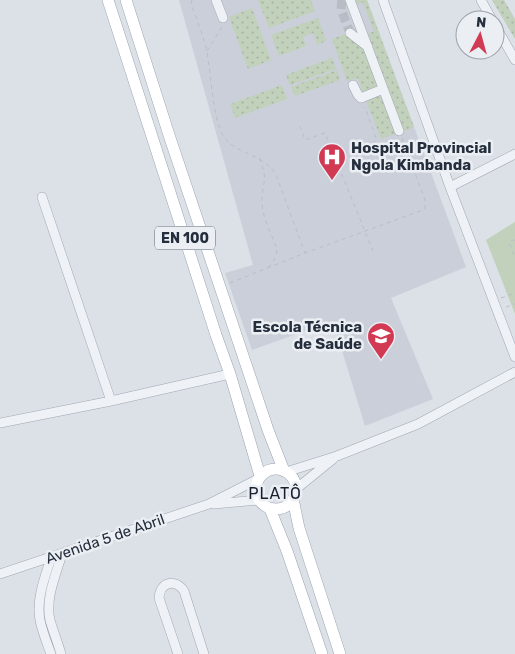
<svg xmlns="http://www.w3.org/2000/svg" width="515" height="654" font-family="Rubik,sans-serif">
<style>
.built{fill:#cacfd9}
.grass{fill:url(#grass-dots)}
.pitch{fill:#c2d1bc}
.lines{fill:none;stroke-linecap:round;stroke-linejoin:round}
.minor-tunnel{stroke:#b7bcc5;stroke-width:9;stroke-dasharray:9 4.5;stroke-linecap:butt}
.minor-casing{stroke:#a1a7b1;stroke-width:10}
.major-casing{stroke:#9ba5b3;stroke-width:12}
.path{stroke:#babec5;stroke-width:1;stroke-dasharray:4 4;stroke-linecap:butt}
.minor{stroke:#eef1f5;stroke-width:9}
.major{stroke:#fff;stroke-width:11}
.labels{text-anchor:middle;stroke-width:5;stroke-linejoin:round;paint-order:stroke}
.shield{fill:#ebeff4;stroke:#606874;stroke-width:1}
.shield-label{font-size:14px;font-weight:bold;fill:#252e3d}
.poi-label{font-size:15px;font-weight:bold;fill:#252e3d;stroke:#ebeff4;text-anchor:start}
.street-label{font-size:15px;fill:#252e3d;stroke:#ebeff4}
.neighbourhood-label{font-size:16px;letter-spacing:1px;fill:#18202e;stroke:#ebeff4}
</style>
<defs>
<pattern id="grass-dots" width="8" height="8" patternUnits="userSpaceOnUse" patternTransform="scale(1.25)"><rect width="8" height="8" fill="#c2d1bc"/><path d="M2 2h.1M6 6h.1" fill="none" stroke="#a7b4a2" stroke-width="1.8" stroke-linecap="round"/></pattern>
</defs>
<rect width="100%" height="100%" fill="#dce0e7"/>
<path class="built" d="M 179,0 L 367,0 L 466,267 L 391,298 L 433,399 L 365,426 L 333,321 L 252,350 L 225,273 L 253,265 Z"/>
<path class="grass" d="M 258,0 L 311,0 L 315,11 L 269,28 Z
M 355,0 L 367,0 L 414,127 L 404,131 L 368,34 L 374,31 L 363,2 L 357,4 Z
M 492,0 L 504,0 L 515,19 L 515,39 Z
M 252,8 L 271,60 L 248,69 L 229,17 Z
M 318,18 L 326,41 L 317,45 L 313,33 L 303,37 L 306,46 L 279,56 L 271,35 Z
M 346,34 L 364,50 L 378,87 L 363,93 L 358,78 L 347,81 L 332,39 Z
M 332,58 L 336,69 L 290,85 L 286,75 Z
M 337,70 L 340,80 L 295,96 L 291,87 Z
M 282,85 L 287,99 L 235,118 L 230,104 Z
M 380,95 L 395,134 L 381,139 L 366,100 Z"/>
<path class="pitch" d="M 515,222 L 515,314 L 486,240 Z"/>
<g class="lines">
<path class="minor-tunnel" d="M 342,0 L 341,9 L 350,33"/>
<g class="minor-casing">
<path id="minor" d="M 216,0 L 223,18
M 350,0 L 399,131
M 383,0 L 450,187 L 515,357
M 481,0 L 492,20
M 495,25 L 515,60
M 350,33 L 368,47
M 353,85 L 358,95 L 361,98 L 383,89
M 450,187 L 515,154
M 42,197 L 111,401
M 0,423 L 111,401 L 230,374
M 286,472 L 337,456 L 418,424 L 515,372
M 296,489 L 333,459
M 214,504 L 259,500
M 0,574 L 209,504 L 258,479
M 51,654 C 47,643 42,631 40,620 C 36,599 45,577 51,558
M 61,654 C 58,643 53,631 50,620 C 45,599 56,574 62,554
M 178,654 L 159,598 C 160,582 175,578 184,591 L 204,654"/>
</g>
<g class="major-casing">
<path id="major" d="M 108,0 L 216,335 L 230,374 L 260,476
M 126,0 L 169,135 L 268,430 L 284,471
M256 489a20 20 0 1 1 40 0a20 20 0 1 1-40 0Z
M 293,499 L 299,528 L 340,654
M 270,509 L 287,551 L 322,654"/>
</g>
<path class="path" d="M 192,0 L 191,3 C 196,18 202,32 206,47 C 211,70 212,119 224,137 C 238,156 264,153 276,175 L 305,253
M 207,51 L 222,27
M 300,126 L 305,140 L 325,133 L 373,251
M 335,156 L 377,141 L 365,107
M 259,158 C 270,183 261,182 262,204 C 263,219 272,235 277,249 L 276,257 L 269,267
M 515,240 L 509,242 L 515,258
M 230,283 L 305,253 L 423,210 L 425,208 L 425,200 L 402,138
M 501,298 L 515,293
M 506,307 L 515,304"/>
<use href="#minor" class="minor"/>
<use href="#major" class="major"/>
</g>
<defs>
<g id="hospital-pin" transform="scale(1.4375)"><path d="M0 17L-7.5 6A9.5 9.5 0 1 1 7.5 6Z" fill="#d23a54" stroke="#ebeff4"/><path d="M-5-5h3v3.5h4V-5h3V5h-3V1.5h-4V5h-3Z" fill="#fff"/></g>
<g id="school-pin" transform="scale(1.4375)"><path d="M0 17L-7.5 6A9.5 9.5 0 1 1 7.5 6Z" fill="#d23a54" stroke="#ebeff4"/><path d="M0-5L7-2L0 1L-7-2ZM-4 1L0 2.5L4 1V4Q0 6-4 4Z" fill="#fff"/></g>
</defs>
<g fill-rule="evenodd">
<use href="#hospital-pin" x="332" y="157"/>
<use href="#school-pin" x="381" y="336"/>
</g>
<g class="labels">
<rect class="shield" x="155" y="226.5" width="60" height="23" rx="4"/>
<g class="shield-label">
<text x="185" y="243">EN 100</text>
</g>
<g class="poi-label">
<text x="351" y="153">Hospital Provincial<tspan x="351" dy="17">Ngola Kimbanda</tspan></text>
<text x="362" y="332" text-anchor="end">Escola Técnica<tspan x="362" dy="17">de Saúde</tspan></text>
</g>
<g class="street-label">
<text transform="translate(105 539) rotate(-19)" y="5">Avenida 5 de Abril</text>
</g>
<g class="neighbourhood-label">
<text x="275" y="499">PLATÔ</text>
</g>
</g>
<g transform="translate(480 35) rotate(6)"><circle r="24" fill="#ebeff4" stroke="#9ca2ab"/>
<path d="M0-4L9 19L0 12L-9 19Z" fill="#d23a54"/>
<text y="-8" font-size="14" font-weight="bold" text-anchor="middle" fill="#252e3d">N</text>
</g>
</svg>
